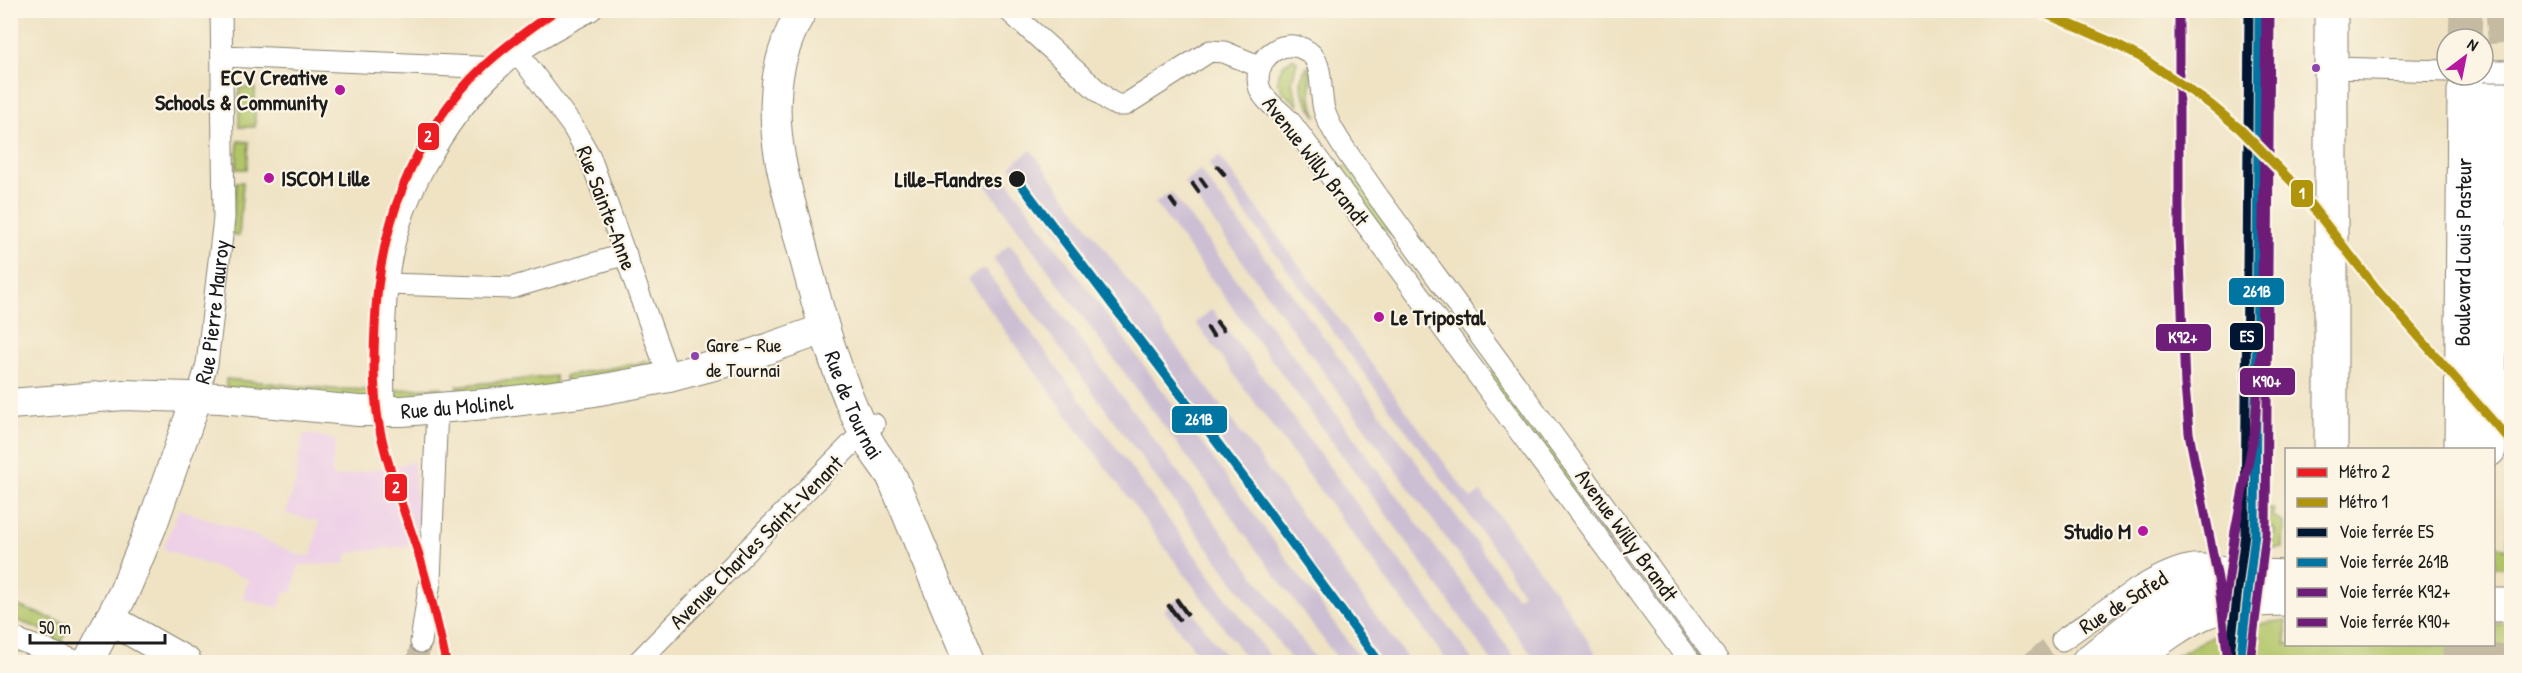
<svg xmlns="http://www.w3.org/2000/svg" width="2522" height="673" font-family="'Patrick Hand',sans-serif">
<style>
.built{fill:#eed0e7}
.industrial{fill:#ccbed3}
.green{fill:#b1c468;stroke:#667042;stroke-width:1.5}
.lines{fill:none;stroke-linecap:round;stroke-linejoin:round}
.street-tunnel{stroke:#c5bba2;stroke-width:21;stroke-dasharray:21 10;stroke-linecap:butt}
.highway-tunnel{stroke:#c5bba2;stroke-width:33;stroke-dasharray:33 16;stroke-linecap:butt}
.street-casing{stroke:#868070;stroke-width:23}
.secondary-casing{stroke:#868070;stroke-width:32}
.primary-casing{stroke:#868070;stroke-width:35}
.highway-casing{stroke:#868070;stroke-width:35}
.street{stroke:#fff;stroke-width:21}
.secondary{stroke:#fff;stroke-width:30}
.primary{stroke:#fff;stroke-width:33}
.highway{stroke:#fff;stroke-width:33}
.rail{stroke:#1c1c1c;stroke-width:4.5}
.street-bridge-casing{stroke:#868070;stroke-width:23;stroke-linecap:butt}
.street-bridge{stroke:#fff;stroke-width:21}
.rail-1-casing{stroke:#fcf5e5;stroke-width:14}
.rail-2-casing{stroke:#fcf5e5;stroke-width:14}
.rail-3-casing{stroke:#fcf5e5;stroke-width:14}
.rail-4-casing{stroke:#fcf5e5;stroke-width:14}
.rail-1{stroke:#011633;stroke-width:9}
.rail-2{stroke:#0075a1;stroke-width:9}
.rail-3{stroke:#6e1e78;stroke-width:9}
.rail-4{stroke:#6e1e78;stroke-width:9}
.metro-1-casing{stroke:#fcf5e5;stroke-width:14}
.metro-2-casing{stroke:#fcf5e5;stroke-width:14}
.metro-1{stroke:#ed1d24;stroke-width:9}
.metro-2{stroke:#b0940a;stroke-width:9}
.bus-dot{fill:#8e44ad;stroke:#fcf5e5;stroke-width:2}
.poi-dot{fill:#b5179e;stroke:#fcf5e5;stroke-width:2}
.stop-dot{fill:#1c1c1c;stroke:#fcf5e5;stroke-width:2}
.labels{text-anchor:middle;stroke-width:4.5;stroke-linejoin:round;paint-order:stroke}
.bus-label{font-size:20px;fill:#1c1c1c;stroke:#fcf5e5;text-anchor:start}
.poi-label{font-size:22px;font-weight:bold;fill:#1c1c1c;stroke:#fcf5e5;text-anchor:end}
.street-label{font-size:22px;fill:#1c1c1c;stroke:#fcf5e5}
.stop-label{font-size:22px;font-weight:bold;fill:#1c1c1c;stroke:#fcf5e5;text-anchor:end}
.line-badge{stroke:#fcf5e5;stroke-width:2}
.badge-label{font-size:16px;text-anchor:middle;font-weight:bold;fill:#fff}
</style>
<rect width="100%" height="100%" fill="#fcf5e5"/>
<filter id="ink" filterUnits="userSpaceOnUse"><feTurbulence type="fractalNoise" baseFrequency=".0167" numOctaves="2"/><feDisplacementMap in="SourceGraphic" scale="12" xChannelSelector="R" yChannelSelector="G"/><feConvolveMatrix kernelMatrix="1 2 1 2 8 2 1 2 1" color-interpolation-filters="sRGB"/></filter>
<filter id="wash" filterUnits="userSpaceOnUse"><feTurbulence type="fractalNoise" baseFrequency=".008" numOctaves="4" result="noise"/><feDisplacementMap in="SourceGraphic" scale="24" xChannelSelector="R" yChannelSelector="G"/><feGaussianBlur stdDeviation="1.35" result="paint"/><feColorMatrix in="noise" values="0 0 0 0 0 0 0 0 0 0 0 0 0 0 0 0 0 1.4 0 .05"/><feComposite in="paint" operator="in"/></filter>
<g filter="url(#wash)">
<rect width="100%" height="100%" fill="#efe3c4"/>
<path class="built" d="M 304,433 L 336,440 L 331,475 L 336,477 L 414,462 L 418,517 L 415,545 L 347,553 L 345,564 L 302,565 L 298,568 L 292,593 L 284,591 L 279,608 L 242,599 L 249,579 L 163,549 L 179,509 L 249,533 L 301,556 L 312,555 L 319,521 L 286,514 L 297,475 L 295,474 Z"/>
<path class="industrial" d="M 1031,150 L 1173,341 L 1410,662 L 1382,662 L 1010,166 Z
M 1219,156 L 1471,499 L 1481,492 L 1566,606 L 1601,662 L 1537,662 L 1184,182 L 1200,170 L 1517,598 L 1523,593 L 1504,563 L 1209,164 Z
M 1001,172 L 1214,460 L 1363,662 L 1340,662 L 1093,331 L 985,184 Z
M 1171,192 L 1475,601 L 1518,662 L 1492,662 L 1408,544 L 1155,203 Z
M 1010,244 L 1284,616 L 1318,662 L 1293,662 L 993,258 Z
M 984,268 L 1175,528 L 1274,662 L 1249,662 L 967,279 Z
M 1212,309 L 1445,622 L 1474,662 L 1448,662 L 1287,446 L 1196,323 Z
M 1181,597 L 1230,662 L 1204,662 L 1164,610 Z"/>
<path class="green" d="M 1293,58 L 1297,61 L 1292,82 L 1298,105 L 1282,91 L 1277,80 L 1282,66 Z
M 1307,67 L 1310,68 L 1311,100 L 1317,117 C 1307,102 1293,84 1307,67 Z
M 239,88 L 255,88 L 255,127 L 239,127 Z
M 2502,109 L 2512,210 L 2511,546 L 2508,544 L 2503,299 Z
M 238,141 L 249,142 L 247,169 L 236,169 Z
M 1351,162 L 1397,239 L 1378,224 L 1336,173 Z
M 236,182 L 243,182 L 239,236 L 232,235 Z
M 656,360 L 659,371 L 566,386 L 565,376 Z
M 1494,370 L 1614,532 L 1606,538 L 1486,376 Z
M 555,376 L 557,388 L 458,398 L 457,386 Z
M 226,379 L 333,389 L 378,390 L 371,401 L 226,390 Z
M 442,387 L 443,399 L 396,402 L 395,390 Z
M 2266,507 L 2274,510 L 2272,515 L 2284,523 L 2283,548 L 2270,548 L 2274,531 L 2265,521 Z
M 2494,544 L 2511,551 L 2511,567 L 2494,567 Z
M 10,603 L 69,625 L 60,648 L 50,645 L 56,635 L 11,618 Z
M 2286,620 L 2286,644 L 2494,644 L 2494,624 L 2511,624 L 2511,662 L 2176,662 L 2176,656 L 2213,636 L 2245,626 Z"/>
</g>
<g filter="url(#ink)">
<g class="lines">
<path class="street-tunnel" d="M 417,662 L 421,642
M 2032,662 L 2062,640"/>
<path class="highway-tunnel" d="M 2502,10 L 2508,91
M 2465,39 L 2466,10
M 2459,662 L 2459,644
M 2488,662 L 2488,644"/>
<g class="street-casing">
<g id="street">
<path d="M 1008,10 L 1109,101 L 1117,105 L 1125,105 L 1210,51 L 1224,52 L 1261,67"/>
<path d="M 518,53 L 573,127 L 590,157 L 669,377"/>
<path d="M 223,56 L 499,68"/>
<path d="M 2332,68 L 2447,71"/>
<path d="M 388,284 L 511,288 L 626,254"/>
<path id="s1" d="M 197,397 L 207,364 L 224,218 L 221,10"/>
<path d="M 384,411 C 383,365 383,316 389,270 C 400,192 454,102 516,54 C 539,37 565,24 591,10"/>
<path d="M 10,637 L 79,662"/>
<path d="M 2062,640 C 2095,618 2156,569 2194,565 C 2208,564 2222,567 2235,571"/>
<path d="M 421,642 L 430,581 L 437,408"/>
<path d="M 638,662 L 864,431 L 874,424"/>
<path d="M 1690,662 L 1292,124 C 1283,112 1262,101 1259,86 C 1252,56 1289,32 1312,55 C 1324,68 1319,96 1325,113 C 1334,138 1361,171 1376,194 L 1719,662"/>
</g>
</g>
<g class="secondary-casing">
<g id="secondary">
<path id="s2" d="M 802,10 C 787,36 777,67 776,97 C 773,144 787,191 799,236 C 817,305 835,375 867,439 C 874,453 884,464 892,477 L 969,662"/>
<path id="s3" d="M 10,404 L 124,395 L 221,398 L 359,411 L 402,411 L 498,403 L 594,391 L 669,377 L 744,357 L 824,329"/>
<path d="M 110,619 L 186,662"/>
<path d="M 88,662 L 124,592 L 152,525 L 197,397"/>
</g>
</g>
<g class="primary-casing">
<path id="primary" d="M 2331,450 L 2331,10
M 2494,605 L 2512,605
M 2088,662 C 2117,640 2153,606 2186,591 C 2216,576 2254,575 2286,577
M 2129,662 C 2187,618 2210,599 2286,599"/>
</g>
<g class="highway-casing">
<g id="highway">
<path id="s4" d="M 2461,450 L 2464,91"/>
<path d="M 2489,450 L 2492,89"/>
</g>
</g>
<use href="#street" class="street"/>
<use href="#secondary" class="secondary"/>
<use href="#primary" class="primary"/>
<use href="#highway" class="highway"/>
<path class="rail" d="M 1218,167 L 1224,174
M 1201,179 L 1206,186
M 1193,184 L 1198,191
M 1171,200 L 1176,207
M 1217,322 L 1223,330
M 1208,328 L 1213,336
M 1177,600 L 1187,614
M 1169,606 L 1179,619"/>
<g class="street-bridge-casing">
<path id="street-bridge" d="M 2483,71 L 2512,71"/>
</g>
<use href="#street-bridge" class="street-bridge"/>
<g class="rail-1-casing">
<path id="rail-1" d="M 2229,662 L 2245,533 L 2249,10"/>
</g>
<g class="rail-2-casing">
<path id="rail-2" d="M 1017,179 L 1244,478 L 1379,662
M 2240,662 L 2255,533 L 2259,10"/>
</g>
<g class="rail-3-casing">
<path id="rail-3" d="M 2179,10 L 2179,235 L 2185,385 L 2189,433 L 2218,579 L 2228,661
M 2224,615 L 2235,531 L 2254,434 L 2261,352 L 2266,10"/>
</g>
<g class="rail-4-casing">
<path id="rail-4" d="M 2250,662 L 2266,533 L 2270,10"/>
</g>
<use href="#rail-1" class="rail-1"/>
<use href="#rail-2" class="rail-2"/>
<use href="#rail-3" class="rail-3"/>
<use href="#rail-4" class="rail-4"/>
<g class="metro-1-casing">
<path id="metro-1" d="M 446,662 C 438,625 429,588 418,552 C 405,513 390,475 381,435 C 373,400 373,363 375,327 C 378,229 412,134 484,66 C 506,45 531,28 556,10"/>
</g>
<g class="metro-2-casing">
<path id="metro-2" d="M 2037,10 L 2109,41 L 2144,59 L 2210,104 L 2240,129 L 2296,186 L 2376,288 L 2512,443"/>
</g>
<use href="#metro-1" class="metro-1"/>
<use href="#metro-2" class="metro-2"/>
</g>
</g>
<g class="bus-dot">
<circle cx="2316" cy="68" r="5"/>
<circle cx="695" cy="356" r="5"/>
</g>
<g class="poi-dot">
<circle cx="340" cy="90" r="6"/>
<circle cx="269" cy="178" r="6"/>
<circle cx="1379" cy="317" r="6"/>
<circle cx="2143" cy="531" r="6"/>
</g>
<circle class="stop-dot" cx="1017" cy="179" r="9"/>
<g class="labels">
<g class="bus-label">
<text x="706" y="352">Gare – Rue<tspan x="706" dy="25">de Tournai</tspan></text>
</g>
<g class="poi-label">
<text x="328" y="85">ECV Creative<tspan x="328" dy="25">Schools &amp; Community</tspan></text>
<text x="281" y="186" text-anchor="start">ISCOM Lille</text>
<text x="1391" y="325" text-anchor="start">Le Tripostal</text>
<text x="2131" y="539">Studio M</text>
</g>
<g class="street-label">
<text transform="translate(1316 161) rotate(52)" y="8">Avenue Willy Brandt</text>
<text transform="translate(607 208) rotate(69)" y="8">Rue Sainte-Anne</text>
<text dy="8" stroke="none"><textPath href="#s4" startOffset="198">Boulevard Louis Pasteur</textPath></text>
<text dy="8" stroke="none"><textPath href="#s1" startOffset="87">Rue Pierre Mauroy</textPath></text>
<text dy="8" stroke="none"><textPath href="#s2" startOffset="411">Rue de Tournai</textPath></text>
<text dy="8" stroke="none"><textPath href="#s3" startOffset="448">Rue du Molinel</textPath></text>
<text transform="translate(1627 535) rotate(54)" y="8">Avenue Willy Brandt</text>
<text transform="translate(756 542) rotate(-45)" y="8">Avenue Charles Saint-Venant</text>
<text transform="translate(2123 602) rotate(-32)" y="8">Rue de Safed</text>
</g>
<g class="stop-label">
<text x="1002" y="187">Lille-Flandres</text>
</g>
</g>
<g class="line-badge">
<rect x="417" y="122" width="23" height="29" rx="6" fill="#ed1d24"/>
<rect x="2290" y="179" width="24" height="29" rx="6" fill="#b0940a"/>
<rect x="2228" y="277" width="57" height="29" rx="6" fill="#0075a1"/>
<rect x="2229" y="322" width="35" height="29" rx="6" fill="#011633"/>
<rect x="2155" y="323" width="57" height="29" rx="6" fill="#6e1e78"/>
<rect x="2239" y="367" width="57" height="29" rx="6" fill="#6e1e78"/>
<rect x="1171" y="405" width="57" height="29" rx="6" fill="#0075a1"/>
<rect x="384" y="473" width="24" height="29" rx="6" fill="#ed1d24"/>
</g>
<g class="badge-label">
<text x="428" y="142">2</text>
<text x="2302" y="199">1</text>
<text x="2257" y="297">261B</text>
<text x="2247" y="342">ES</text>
<text x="2183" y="343">K92+</text>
<text x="2267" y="387">K90+</text>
<text x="1199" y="425">261B</text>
<text x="396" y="493">2</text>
</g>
<rect width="2522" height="673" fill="none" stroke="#fcf5e5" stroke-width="36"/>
<rect x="2285" y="448" width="210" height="198" fill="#fcf5e5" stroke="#a29e95" stroke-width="1.5"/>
<rect x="2297" y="468" width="30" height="9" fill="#ed1d24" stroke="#a29e95" stroke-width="1.5"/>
<text x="2339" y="478" font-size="18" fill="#1c1c1c">Métro 2</text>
<rect x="2297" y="498" width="30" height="9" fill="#b0940a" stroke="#a29e95" stroke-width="1.5"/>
<text x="2339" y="508" font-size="18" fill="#1c1c1c">Métro 1</text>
<rect x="2297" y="528" width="30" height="9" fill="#011633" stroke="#a29e95" stroke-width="1.5"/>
<text x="2339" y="538" font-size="18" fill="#1c1c1c">Voie ferrée ES</text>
<rect x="2297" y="558" width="30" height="9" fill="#0075a1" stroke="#a29e95" stroke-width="1.5"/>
<text x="2339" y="568" font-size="18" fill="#1c1c1c">Voie ferrée 261B</text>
<rect x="2297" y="588" width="30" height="9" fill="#6e1e78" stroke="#a29e95" stroke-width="1.5"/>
<text x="2339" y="598" font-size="18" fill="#1c1c1c">Voie ferrée K92+</text>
<rect x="2297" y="618" width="30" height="9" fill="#6e1e78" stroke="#a29e95" stroke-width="1.5"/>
<text x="2339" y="628" font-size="18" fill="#1c1c1c">Voie ferrée K90+</text>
<g transform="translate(2465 57) rotate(32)"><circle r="28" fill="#fcf5e5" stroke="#a29e95" stroke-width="1.5"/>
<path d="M0-4.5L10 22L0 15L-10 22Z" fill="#b5179e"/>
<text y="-9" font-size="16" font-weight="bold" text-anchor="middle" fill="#1c1c1c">N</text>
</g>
<path d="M30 634v9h135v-9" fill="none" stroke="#1c1c1c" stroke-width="3"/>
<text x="39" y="634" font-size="18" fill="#1c1c1c" stroke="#fcf5e5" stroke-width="4.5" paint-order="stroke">50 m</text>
</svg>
